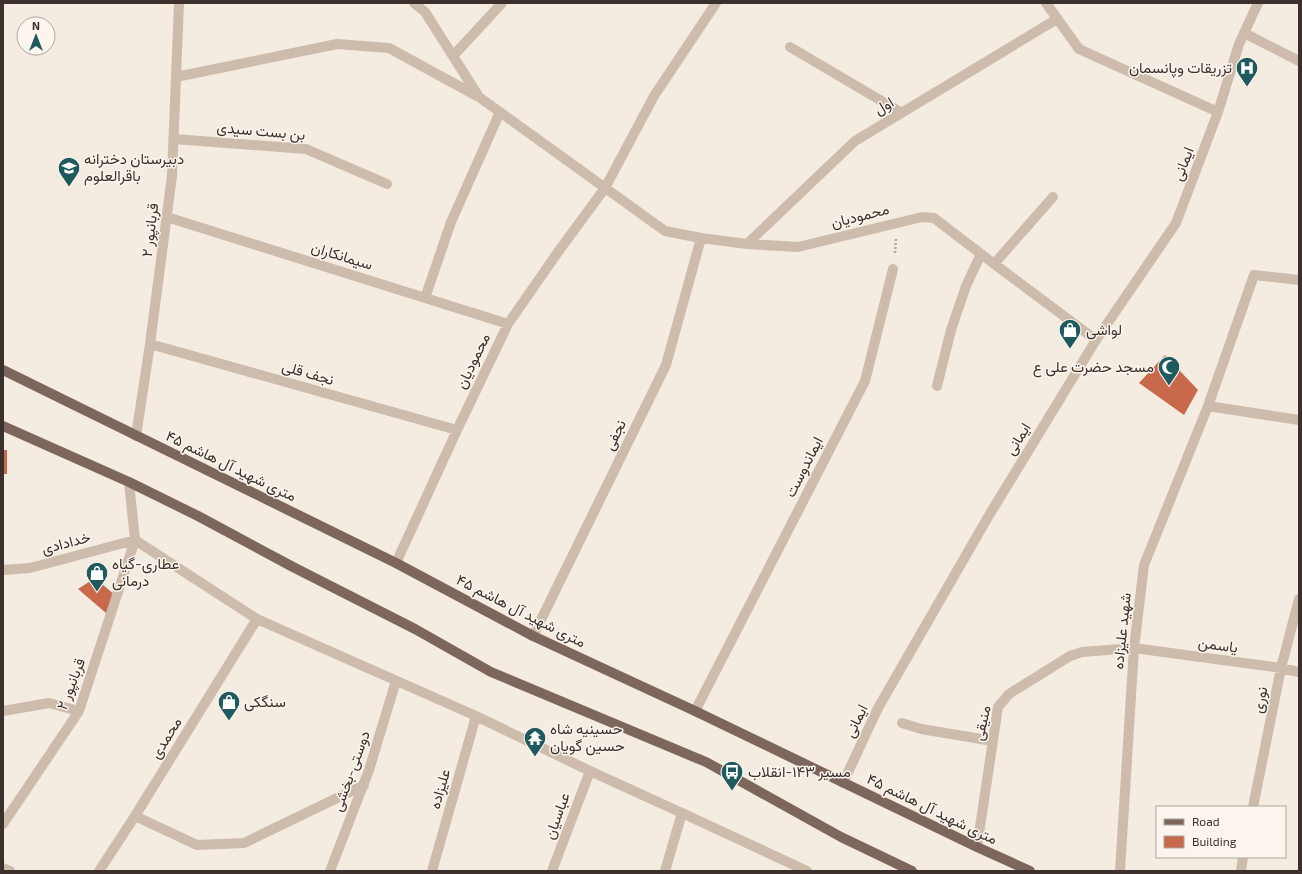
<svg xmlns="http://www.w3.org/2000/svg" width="1302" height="874" font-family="'Exo 2',Vazirmatn,sans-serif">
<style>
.building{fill:#c8694b}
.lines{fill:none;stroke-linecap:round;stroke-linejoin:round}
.path{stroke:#b9a596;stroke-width:2.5;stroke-dasharray:2 2;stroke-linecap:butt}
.minor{stroke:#cdbbac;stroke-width:10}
.major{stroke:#7d675c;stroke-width:10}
.labels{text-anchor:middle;stroke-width:3;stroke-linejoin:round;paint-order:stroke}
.poi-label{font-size:15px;fill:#3b302b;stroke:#fbf5ee;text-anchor:start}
.street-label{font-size:15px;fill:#3b302b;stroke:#fbf5ee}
</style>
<rect width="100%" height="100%" fill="#f4ebe1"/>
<path class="building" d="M 1165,355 L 1198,390 L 1184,415 L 1139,383 Z
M 3,450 L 7,450 L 7,474 L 3,474 Z
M 95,578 L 116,596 L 106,613 L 78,589 Z"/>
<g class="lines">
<path class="path" d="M 895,253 L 896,238"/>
<path class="minor" d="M 414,3 L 425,12 L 479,97 L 665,231 L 701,238 L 747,244 L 798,247 L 922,217 L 934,218 L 981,254 L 1096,340
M 1046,3 L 1079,49 L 1218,112 L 1239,44 L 1258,3
M 1244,33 L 1299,61
M 790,47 L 902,113
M 453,56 L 502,3
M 176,77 L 337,44 L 389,48 L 477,96
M 174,139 L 306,149 L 387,184
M 167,217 L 508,324
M 747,244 L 855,141 L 1057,19
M 994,264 L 1053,197
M 1299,280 L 1254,275 L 1208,406 L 1299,420
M 425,298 L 451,222 L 500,112
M 150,344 L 457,430
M 937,386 L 951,330 L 966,286 L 981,254
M 136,436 L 150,344 L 172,176 L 179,3
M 135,540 L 257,619 L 476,716 L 590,771 L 682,813 L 807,871
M 396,563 L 457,430 L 508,324 L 558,252 L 605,188 L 654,96 L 716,3
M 3,570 L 30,568 L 135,540
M 533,636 L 666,365 L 701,238
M 3,711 L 49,703 L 79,711
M 695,711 L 865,381 L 893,269
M 902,723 L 921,729 L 993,741
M 843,783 L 878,708 L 988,517 L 1096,340 L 1176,223 L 1218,112
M 1253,807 L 1281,668 L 1299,599
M 135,816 L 197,845 L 244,843 L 364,785
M 3,824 L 79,711 L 135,540 L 129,482
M 977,847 L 998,707 L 1009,694 L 1070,656 L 1082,652 L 1134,648 L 1281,668 L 1299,672
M 3,868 L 10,871
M 99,871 L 135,816 L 257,619
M 330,871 L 369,770 L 396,681
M 432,871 L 476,716
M 552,871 L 590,771
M 665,871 L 682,813
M 1120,871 L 1134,648 L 1144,565 L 1208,406
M 1241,871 L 1243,857"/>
<path class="major" d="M 3,370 L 396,563 L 533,636 L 695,711 L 977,847 L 1030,871
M 3,426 L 129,482 L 198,516 L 293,567 L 415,629 L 491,672 L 706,762 L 841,837 L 912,871"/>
</g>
<defs>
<g id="hospital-pin" transform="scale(1.15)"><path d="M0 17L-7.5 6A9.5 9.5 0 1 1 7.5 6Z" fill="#1f5a5e" stroke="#fbf5ee"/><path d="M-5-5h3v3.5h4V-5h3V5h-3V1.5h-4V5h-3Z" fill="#fff"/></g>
<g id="school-pin" transform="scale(1.15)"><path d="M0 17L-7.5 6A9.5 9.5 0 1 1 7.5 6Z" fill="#1f5a5e" stroke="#fbf5ee"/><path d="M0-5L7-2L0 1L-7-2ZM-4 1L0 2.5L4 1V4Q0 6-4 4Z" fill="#fff"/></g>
<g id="shop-pin" transform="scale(1.15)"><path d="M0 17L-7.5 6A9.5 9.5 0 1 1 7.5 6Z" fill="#1f5a5e" stroke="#fbf5ee"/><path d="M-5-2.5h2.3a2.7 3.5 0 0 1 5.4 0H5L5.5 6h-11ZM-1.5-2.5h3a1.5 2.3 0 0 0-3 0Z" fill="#fff"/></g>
<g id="mosque-pin" transform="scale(1.15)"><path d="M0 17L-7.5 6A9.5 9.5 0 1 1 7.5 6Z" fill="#1f5a5e" stroke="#fbf5ee"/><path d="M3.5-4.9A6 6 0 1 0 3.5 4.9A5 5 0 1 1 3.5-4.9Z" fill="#fff"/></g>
<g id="temple-pin" transform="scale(1.15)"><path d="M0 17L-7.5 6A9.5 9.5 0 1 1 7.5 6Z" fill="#1f5a5e" stroke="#fbf5ee"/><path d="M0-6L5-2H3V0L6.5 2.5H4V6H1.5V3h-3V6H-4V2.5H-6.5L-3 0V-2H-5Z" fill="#fff"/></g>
<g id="bus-pin" transform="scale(1.15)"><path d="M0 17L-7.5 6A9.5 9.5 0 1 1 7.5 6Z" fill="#1f5a5e" stroke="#fbf5ee"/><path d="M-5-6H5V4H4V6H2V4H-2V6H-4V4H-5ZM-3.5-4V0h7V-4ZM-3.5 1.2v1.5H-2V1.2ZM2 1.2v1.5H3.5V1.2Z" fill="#fff"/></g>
</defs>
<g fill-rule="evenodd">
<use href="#hospital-pin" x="1247" y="68"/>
<use href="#school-pin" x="69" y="168"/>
<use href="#shop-pin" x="1070" y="330"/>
<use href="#mosque-pin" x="1169" y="367"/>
<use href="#shop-pin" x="97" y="573"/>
<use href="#shop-pin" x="229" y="702"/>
<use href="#temple-pin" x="535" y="738"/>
<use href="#bus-pin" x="732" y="772"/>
</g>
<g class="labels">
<g class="poi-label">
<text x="1232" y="73" text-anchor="end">تزریقات وپانسمان</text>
<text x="84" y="164">دبیرستان دخترانه<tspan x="84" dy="17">باقرالعلوم</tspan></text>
<text x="1086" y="335">لواشی</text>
<text x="1154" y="372" text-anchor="end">مسجد حضرت علی ع</text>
<text x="112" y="569">عطاری-گیاه<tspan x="112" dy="17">درمانی</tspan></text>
<text x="244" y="707">سنگکی</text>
<text x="550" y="734">حسینیه شاه<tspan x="550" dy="17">حسین گویان</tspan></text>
<text x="748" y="777">مسیر ۱۴۳-انقلاب</text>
</g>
<g class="street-label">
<text transform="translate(884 106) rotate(-31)" y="5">اول</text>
<text transform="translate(261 131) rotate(5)" y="5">بن بست سیدی</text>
<text transform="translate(1183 164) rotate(-69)" y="5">ایمانی</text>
<text transform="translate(860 216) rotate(-14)" y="5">محمودیان</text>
<text transform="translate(150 230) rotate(-83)" y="5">قربانپور ۲</text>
<text transform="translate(342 256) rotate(17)" y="5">سیمانکاران</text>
<text transform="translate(473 361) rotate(-64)" y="5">محمودیان</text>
<text transform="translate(308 373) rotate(16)" y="5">نجف قلی</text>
<text transform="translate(615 435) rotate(-64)" y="5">نجفی</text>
<text transform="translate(1018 439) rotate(-58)" y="5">ایمانی</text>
<text transform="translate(231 466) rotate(26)" y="5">۴۵ متری شهید آل هاشم</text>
<text transform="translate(804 467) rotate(-63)" y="5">ایماندوست</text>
<text transform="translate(66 543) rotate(-15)" y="5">خدادادی</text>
<text transform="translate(521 611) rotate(27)" y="5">۴۵ متری شهید آل هاشم</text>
<text transform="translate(1122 631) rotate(-84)" y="5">شهید علیزاده</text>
<text transform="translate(1218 645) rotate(8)" y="5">یاسمن</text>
<text transform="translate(71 684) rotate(-69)" y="5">قربانپور ۲</text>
<text transform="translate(1260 700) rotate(-79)" y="5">نوری</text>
<text transform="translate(856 721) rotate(-64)" y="5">ایمانی</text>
<text transform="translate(982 723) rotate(-77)" y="5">منیقی</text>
<text transform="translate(166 738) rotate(-58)" y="5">محمدی</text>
<text transform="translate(351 771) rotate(-70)" y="5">دوستی-بخشی</text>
<text transform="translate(440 789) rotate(-74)" y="5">علیزاده</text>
<text transform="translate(932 809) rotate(26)" y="5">۴۵ متری شهید آل هاشم</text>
<text transform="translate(557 816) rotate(-70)" y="5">عباسیان</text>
</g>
</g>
<rect width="1302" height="874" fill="none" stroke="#3b302b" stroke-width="8"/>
<rect x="1156" y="806" width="130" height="52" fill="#fbf5ee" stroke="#aea6a0"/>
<rect x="1164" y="819" width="20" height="6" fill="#7d675c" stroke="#aea6a0"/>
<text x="1192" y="826" font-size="12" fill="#3b302b">Road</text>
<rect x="1164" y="836" width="20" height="12" fill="#c8694b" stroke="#aea6a0"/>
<text x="1192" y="846" font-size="12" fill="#3b302b">Building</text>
<g transform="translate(36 36)"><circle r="19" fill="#fbf5ee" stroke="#aea6a0"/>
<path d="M0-3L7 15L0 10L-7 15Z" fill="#1f5a5e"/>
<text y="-6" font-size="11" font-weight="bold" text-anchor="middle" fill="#3b302b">N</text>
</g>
</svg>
